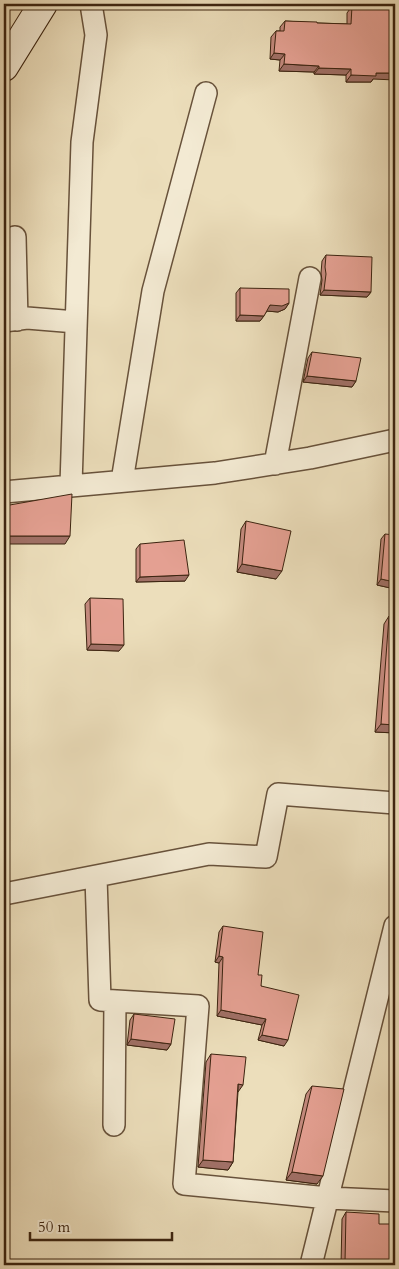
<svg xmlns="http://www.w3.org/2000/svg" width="399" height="1269" font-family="Cardo,serif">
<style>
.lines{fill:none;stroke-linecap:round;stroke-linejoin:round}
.street-casing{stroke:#68523b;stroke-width:24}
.secondary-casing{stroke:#3c2410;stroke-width:30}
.street{stroke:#f3ead3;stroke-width:21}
.secondary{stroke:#f3ead3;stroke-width:28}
.wall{fill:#c48a7e;stroke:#3c2410}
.shaded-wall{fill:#a07066;stroke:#3c2410}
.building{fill:#e4a092;stroke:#3c2410}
</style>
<rect width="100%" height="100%" fill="#ecdebb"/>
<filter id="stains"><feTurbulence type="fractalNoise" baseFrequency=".004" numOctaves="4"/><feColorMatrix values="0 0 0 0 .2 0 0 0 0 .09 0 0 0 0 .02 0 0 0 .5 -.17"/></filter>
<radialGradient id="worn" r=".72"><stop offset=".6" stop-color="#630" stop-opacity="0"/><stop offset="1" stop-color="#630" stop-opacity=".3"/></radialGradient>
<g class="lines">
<g class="street-casing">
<path id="street" d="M 15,237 L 17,320
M 4,321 L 27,318 L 76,322
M 275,464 L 310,278
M 122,481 L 153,291 L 206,93
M 71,485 L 82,142 L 96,35 L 91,4
M 4,492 L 215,473 L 310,458 L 395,440
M 96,877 L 100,1000 L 198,1006 L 184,1184 L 328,1198 L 395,1201
M 4,894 L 209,854 L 266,857 L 278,794 L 395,803
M 114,1125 L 115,1001
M 311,1265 L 395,926"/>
</g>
<g class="secondary-casing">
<path id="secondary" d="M 4,67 L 43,4"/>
</g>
<use href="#street" class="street"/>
<use href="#secondary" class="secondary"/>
</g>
<path class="wall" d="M 352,6 L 373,79 L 371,82 L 346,82 L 346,75 L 314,74 L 314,72 L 279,71 L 280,60 L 270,59 L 271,37 L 276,31 L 280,31 L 280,27 L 285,21 L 317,23 L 347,24 L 347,13 Z
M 326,255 L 371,292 L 367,297 L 320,295 L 322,280 L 321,273 L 322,261 Z
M 240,288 L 289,303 L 285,309 L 278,312 L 267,311 L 260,321 L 236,321 L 236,293 Z
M 312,352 L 356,381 L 352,387 L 303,382 L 308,358 Z
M 246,521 L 276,579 L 237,572 L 241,529 Z
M 385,534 L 395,589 L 377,585 L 381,539 Z
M 140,544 L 185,581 L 136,582 L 136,549 Z
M 90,598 L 119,651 L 87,650 L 85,604 Z
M 389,616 L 395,617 L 395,733 L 375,732 L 384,624 Z
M 223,926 L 258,975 L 261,986 L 284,1046 L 258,1040 L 262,1025 L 217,1016 L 219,963 L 215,962 L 219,932 Z
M 134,1014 L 171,1044 L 167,1050 L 127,1045 L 130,1020 Z
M 211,1054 L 238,1092 L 233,1162 L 228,1170 L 198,1167 L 206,1062 Z
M 312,1086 L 317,1184 L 286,1180 L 306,1094 Z
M 346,1212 L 379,1224 L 395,1265 L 329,1265 L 330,1264 L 341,1265 L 342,1219 Z"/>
<path class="shaded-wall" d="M 274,53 L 285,54 L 280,60 L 270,59 Z
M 284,64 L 319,66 L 314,72 L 279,71 Z
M 319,68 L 351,69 L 346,75 L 314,74 Z
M 376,73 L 395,73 L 395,80 L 373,79 L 371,82 L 346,82 L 351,75 Z
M 324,290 L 371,292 L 367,297 L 320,295 Z
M 289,303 L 285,309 L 278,312 L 266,311 L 270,305 Z
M 240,315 L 264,316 L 260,321 L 236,321 Z
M 307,376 L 356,381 L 352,387 L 303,382 Z
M 4,536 L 70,536 L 65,544 L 4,544 Z
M 242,564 L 282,571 L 276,579 L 237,572 Z
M 189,575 L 185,581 L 136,582 L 140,577 Z
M 381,579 L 395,582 L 395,589 L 377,585 Z
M 91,644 L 124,645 L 119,651 L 87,650 Z
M 381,724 L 395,725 L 395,733 L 375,732 Z
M 219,956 L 223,957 L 219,963 L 215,962 Z
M 221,1010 L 266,1019 L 262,1025 L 217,1016 Z
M 262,1035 L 288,1040 L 284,1046 L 258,1040 Z
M 131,1039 L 171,1044 L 167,1050 L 127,1045 Z
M 238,1084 L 243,1085 L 238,1092 Z
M 203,1160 L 233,1162 L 228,1170 L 198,1167 Z
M 292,1172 L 323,1176 L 317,1184 L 286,1180 Z
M 345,1262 L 393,1264 L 393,1265 L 343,1265 Z"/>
<path class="building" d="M 352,6 L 395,6 L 395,73 L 376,73 L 376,76 L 351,75 L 351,69 L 319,68 L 319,66 L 284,64 L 285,54 L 274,53 L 276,31 L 284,31 L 285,21 L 317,22 L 317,23 L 351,24 Z
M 326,255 L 372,257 L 371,292 L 324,290 L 326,274 L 325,267 Z
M 240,288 L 289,289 L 289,303 L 282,306 L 270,305 L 264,316 L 240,315 Z
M 312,352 L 361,358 L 356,381 L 307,376 Z
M 72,494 L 70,536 L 4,536 L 4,506 Z
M 246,521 L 291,531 L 282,571 L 242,564 Z
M 385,534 L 395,535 L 395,582 L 381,579 Z
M 184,540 L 189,575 L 140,577 L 140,544 Z
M 90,598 L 123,599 L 124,645 L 91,644 Z
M 389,616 L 395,617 L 395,725 L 381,724 Z
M 223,926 L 263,932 L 258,975 L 262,975 L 261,986 L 299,995 L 288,1040 L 262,1035 L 266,1019 L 221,1010 L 223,957 L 219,956 Z
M 134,1014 L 175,1019 L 171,1044 L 131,1039 Z
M 211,1054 L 246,1057 L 243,1085 L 238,1084 L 233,1162 L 203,1160 Z
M 312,1086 L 344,1089 L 323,1176 L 292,1172 Z
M 346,1212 L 379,1214 L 379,1224 L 395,1224 L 395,1265 L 393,1265 L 393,1264 L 345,1262 Z
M 330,1264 L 357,1265 L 329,1265 Z"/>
<rect width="399" height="1269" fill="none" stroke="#ecdebb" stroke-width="20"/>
<rect x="5" y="5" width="389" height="1259" fill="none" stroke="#3c2410" stroke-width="2.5"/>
<rect x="10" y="10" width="379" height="1249" fill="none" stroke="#3c2410"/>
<path d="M30 1232v8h142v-8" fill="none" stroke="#3c2410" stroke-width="2.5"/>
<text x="38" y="1232" font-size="15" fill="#3c2410" stroke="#f3ead3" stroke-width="4" paint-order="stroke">50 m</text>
<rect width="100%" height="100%" filter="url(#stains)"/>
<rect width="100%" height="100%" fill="url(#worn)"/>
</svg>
